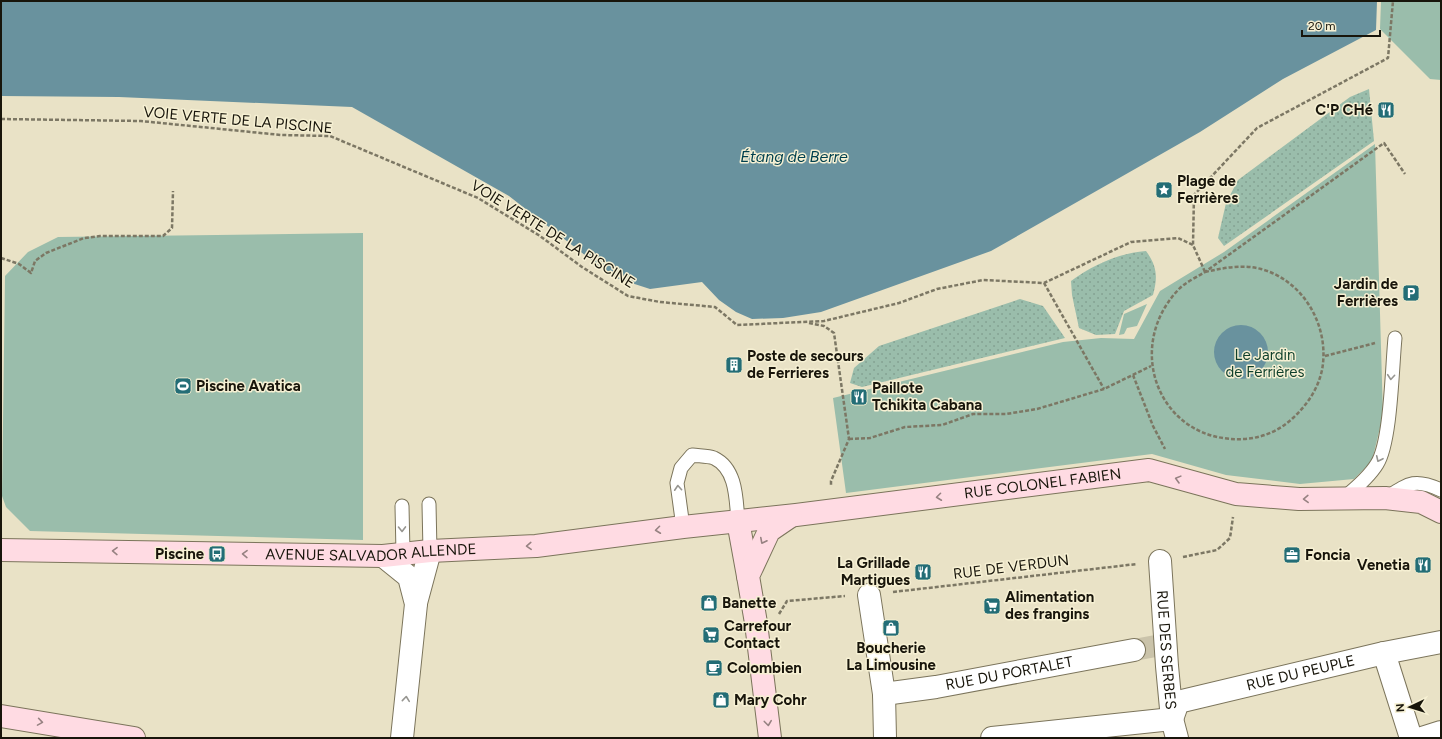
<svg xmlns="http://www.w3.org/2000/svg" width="1442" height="739" font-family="Figtree,sans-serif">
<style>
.grass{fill:url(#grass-dots)}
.park{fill:#9abdab}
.water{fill:#69929e}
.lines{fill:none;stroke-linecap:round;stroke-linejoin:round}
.street-tunnel{stroke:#cac3aa;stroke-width:22;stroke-dasharray:22 11;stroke-linecap:butt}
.lane-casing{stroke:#7b745b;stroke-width:15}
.street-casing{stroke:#7b745b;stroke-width:24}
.secondary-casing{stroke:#7b745b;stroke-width:24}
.path{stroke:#7c7764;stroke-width:2.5;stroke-dasharray:4 2;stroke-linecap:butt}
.lane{stroke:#fff;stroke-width:13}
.street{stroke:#fff;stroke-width:22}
.secondary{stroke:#ffdbe3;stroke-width:22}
.oneway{stroke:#979691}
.oneway2{stroke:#978282}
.labels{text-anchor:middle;stroke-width:3;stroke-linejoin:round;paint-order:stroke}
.poi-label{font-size:15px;font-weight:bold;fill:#18150b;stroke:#f6f0d3;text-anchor:start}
.street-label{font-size:15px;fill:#18150b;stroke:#f6f0d3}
.park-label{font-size:15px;fill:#0e3f2b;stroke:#f6f0d3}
.water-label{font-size:16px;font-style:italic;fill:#00404e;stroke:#f6f0d3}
</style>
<defs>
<pattern id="grass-dots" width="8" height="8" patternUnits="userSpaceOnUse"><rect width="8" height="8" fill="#9abdab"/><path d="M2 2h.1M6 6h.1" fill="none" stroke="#84a292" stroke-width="1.8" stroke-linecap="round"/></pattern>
</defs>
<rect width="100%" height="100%" fill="#e9e2c6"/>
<path class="grass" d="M 1369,89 L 1374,141 L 1224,246 L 1218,238 L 1226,203 L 1238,180 L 1350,97 Z
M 1146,251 C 1157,266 1158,277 1153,295 L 1124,311 L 1115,334 L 1096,335 L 1079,328 L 1072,295 L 1071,281 C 1093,265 1119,253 1146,251 Z
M 1020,299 L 1043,306 L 1065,338 L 862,387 L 850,383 L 854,368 L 879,346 Z"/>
<path class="park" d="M 1381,1 L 1441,1 L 1441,80 L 1430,79 L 1380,29 Z
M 1375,144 L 1383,415 L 1372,461 L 1354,479 L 1300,484 L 1226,475 L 1152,454 L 846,493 L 833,398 L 1063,342 L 1101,338 L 1134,339 L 1160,291 L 1224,252 Z
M 363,233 L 363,540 L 30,531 L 6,507 L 2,496 L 5,276 L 28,252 L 58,237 Z
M 1147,304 L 1137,326 L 1127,328 L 1124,334 L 1119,335 L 1124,314 Z"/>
<path class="water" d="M 1,1 L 1377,1 L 1376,30 L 1283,79 L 1200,132 L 991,251 L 821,312 L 783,318 L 752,319 L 736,312 L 719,300 L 702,282 L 650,289 L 613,277 L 509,196 L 352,107 L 119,97 L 1,96 Z
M1214 352a27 27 0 1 1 54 0a27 27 0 1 1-54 0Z"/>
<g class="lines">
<path class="street-tunnel" d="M 1134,650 L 1161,645"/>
<g class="lane-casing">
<path id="lane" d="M 1345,497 C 1356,488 1369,477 1377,464 C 1391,442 1392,367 1395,338
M 1386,498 C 1409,483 1415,478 1441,490
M 429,504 L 430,551
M 402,506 L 403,553
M 683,527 L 677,483 L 681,468 L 692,455 C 699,456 708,456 714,458 C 737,469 736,500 738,521"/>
</g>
<g class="street-casing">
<g id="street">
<path d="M 383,556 L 409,577 L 416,604 L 402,738"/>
<path id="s1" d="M 1160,561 L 1167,666 L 1172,719 L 1177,738"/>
<path d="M 869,595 L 884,694 L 885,738"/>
<path d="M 416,603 L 430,551"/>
<path d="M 1384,653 L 1411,738"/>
<path id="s2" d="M 884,694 L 936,687 L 1134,650"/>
<path id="s3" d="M 992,738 L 1172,719 L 1178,702 L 1384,653 L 1441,642"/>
<path d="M 1422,738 L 1441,732"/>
</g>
</g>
<g class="secondary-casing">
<g id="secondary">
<path d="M 738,521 L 748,576"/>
<path id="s4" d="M 1,550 L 383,556 L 430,551 L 536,546 L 683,527 L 796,515 L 1149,470 L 1236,494 L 1299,499 L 1385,498 L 1421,502 L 1441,512"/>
<path d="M 1,716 L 134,738"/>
<path d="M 770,738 L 756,623 L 748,576 L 769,531 L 791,516"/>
</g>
</g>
<path class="path" d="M 1,119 L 141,121 L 281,135 L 330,136 L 478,198 L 540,236 L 582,267 L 628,296 L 660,302 L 715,307 L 737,325 L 824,321 L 899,303 L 937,289 L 983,280 L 1044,283 L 1131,242 L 1178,238 L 1193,245
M 1,258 L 19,264 L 31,273 L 35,261 L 46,253 L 84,238 L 100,236 L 163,236 L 172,228 L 173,191
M 1205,272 C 1223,268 1242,264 1261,269 C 1305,281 1330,328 1322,370 C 1318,389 1307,405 1293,418 C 1279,431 1262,438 1244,439 C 1160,444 1122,348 1179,289 C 1186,282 1197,277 1205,272 L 1384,143 L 1405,174
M 1205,272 L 1193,245 L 1194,195 L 1257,128 L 1388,58 L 1393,1
M 1044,283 L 1104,389
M 809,323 L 824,326 L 834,333 L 849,439 L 831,481 L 831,486
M 1325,356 L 1375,343
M 1133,375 L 1153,426 L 1165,449
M 849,439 L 870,438 L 905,427 L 942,425 L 973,414 L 1006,414 L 1037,409 L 1104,389 L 1151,366
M 1183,557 L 1217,550 L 1230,538 L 1233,517
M 893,592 L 1137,564
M 779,614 L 787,601 L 845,596"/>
<use href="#lane" class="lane"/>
<use href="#street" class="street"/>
<use href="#secondary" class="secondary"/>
</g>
<defs><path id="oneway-chevron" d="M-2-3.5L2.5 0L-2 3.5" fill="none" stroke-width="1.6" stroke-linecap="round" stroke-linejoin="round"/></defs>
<g class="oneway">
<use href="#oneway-chevron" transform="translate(1391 377) rotate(95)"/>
<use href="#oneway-chevron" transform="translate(1379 459) rotate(115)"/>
<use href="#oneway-chevron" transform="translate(678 488) rotate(-94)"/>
<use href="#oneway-chevron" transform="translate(402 529) rotate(89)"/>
<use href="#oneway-chevron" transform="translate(406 699) rotate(-84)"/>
</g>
<g class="oneway2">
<use href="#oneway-chevron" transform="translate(1178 479) rotate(-165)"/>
<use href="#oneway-chevron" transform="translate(939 497) rotate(173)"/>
<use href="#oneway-chevron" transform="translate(1306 499) rotate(178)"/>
<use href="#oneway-chevron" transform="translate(658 530) rotate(173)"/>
<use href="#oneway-chevron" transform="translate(763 541) rotate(117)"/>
<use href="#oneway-chevron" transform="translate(529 546) rotate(177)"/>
<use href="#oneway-chevron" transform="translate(115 551) rotate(-179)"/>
<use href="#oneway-chevron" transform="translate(245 554) rotate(-179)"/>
<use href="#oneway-chevron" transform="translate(40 722) rotate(9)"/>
<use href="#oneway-chevron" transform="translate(768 723) rotate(83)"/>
</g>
<defs>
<g id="restaurant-square" transform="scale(0.9)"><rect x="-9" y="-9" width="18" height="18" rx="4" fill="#236d76" stroke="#f6f0d3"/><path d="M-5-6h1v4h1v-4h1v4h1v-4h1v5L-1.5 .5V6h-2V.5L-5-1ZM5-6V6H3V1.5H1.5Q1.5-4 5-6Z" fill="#fff"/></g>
<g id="sight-square" transform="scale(0.9)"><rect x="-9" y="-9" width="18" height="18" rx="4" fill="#236d76" stroke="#f6f0d3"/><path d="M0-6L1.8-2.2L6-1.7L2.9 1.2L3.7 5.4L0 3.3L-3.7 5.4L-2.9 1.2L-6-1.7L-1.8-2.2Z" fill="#fff"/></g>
<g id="parking-square" transform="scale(0.9)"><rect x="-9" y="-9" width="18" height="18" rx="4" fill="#236d76" stroke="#f6f0d3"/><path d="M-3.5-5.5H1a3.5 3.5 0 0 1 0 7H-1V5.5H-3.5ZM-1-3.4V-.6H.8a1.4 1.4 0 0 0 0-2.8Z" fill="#fff"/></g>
<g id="building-square" transform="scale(0.9)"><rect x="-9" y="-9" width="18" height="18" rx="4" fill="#236d76" stroke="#f6f0d3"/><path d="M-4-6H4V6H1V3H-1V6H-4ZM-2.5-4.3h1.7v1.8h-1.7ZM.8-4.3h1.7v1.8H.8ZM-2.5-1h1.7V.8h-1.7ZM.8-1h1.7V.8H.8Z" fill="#fff"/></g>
<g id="stadium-square" transform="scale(0.9)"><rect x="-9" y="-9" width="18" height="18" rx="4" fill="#236d76" stroke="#f6f0d3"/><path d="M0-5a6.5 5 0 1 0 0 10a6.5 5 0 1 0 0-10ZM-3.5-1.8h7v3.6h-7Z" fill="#fff"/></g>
<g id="bus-square" transform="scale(0.9)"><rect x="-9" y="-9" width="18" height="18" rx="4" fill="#236d76" stroke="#f6f0d3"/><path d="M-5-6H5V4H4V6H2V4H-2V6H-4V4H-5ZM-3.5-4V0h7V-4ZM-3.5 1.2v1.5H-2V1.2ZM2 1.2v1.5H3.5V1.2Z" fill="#fff"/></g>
<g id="office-square" transform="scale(0.9)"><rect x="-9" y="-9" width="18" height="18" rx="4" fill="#236d76" stroke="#f6f0d3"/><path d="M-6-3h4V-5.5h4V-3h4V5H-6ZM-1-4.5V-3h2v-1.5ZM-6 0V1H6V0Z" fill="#fff"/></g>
<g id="shop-square" transform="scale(0.9)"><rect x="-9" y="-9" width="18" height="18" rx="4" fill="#236d76" stroke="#f6f0d3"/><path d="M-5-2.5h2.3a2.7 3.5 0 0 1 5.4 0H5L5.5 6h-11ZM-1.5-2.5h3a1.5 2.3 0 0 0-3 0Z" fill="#fff"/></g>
<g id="supermarket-square" transform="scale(0.9)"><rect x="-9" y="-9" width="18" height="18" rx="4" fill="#236d76" stroke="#f6f0d3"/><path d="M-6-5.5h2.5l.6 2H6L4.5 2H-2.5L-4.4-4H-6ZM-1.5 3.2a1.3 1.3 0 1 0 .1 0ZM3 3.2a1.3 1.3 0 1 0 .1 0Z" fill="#fff"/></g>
<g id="cafe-square" transform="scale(0.9)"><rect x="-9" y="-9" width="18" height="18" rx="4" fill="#236d76" stroke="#f6f0d3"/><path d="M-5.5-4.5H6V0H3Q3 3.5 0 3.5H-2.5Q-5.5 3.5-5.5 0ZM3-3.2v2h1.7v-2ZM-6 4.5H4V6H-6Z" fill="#fff"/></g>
</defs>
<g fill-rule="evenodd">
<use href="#restaurant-square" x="1386" y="110"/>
<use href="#sight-square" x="1164" y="190"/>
<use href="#parking-square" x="1411" y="293"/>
<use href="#building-square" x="734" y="365"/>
<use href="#stadium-square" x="183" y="386"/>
<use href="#restaurant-square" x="859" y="397"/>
<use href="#bus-square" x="217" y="554"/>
<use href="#office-square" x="1292" y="555"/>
<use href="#restaurant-square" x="1423" y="565"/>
<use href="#restaurant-square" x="923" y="572"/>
<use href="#shop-square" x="709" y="603"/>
<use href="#supermarket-square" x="992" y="606"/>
<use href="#shop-square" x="891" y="628"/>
<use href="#supermarket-square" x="711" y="635"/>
<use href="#cafe-square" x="714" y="668"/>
<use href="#shop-square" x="721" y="700"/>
</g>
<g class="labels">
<g class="poi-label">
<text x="1373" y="115" text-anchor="end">C'P CHé</text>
<text x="1177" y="186">Plage de<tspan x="1177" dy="17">Ferrières</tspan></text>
<text x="1398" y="289" text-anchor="end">Jardin de<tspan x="1398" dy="17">Ferrières</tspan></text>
<text x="747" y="361">Poste de secours<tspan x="747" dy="17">de Ferrieres</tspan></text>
<text x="196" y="391">Piscine Avatica</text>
<text x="872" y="393">Paillote<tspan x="872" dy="17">Tchikita Cabana</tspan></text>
<text x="204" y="559" text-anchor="end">Piscine</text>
<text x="1305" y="560">Foncia</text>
<text x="910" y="568" text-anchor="end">La Grillade<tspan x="910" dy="17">Martigues</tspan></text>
<text x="1410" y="570" text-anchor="end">Venetia</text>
<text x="1005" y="602">Alimentation<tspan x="1005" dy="17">des frangins</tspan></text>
<text x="722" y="608">Banette</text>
<text x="724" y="631">Carrefour<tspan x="724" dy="17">Contact</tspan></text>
<text x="891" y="653" text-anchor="middle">Boucherie<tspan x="891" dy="17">La Limousine</tspan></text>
<text x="727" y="673">Colombien</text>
<text x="734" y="705">Mary Cohr</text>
</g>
<g class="street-label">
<text transform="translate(238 120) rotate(5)" y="5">VOIE VERTE DE LA PISCINE</text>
<text transform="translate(553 234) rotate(32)" y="5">VOIE VERTE DE LA PISCINE</text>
<text dy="5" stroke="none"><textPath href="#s4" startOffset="1046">RUE COLONEL FABIEN</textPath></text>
<text dy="5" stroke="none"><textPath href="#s4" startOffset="370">AVENUE SALVADOR ALLENDE</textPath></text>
<text transform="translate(1011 567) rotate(-7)" y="5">RUE DE VERDUN</text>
<text dy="5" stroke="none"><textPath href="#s1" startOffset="89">RUE DES SERBES</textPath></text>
<text dy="5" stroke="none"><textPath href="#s2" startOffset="127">RUE DU PORTALET</textPath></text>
<text dy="5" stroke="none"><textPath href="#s3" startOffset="325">RUE DU PEUPLE</textPath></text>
</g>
<g class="park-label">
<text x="1265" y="360">Le Jardin<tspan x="1265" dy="17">de Ferrières</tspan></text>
</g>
<g class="water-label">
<text x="794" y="162">Étang de Berre</text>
</g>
</g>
<rect width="1442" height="739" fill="none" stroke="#18150b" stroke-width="4"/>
<g transform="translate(1410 707) rotate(266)" stroke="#f6f0d3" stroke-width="3" paint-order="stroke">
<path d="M0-3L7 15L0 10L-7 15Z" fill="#18150b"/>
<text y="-6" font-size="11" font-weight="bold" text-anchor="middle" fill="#18150b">N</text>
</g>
<path d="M1302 30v6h78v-6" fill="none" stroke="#18150b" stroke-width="2"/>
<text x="1308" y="30" font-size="12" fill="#18150b" stroke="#f6f0d3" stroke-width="3" paint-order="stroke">20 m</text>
</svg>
